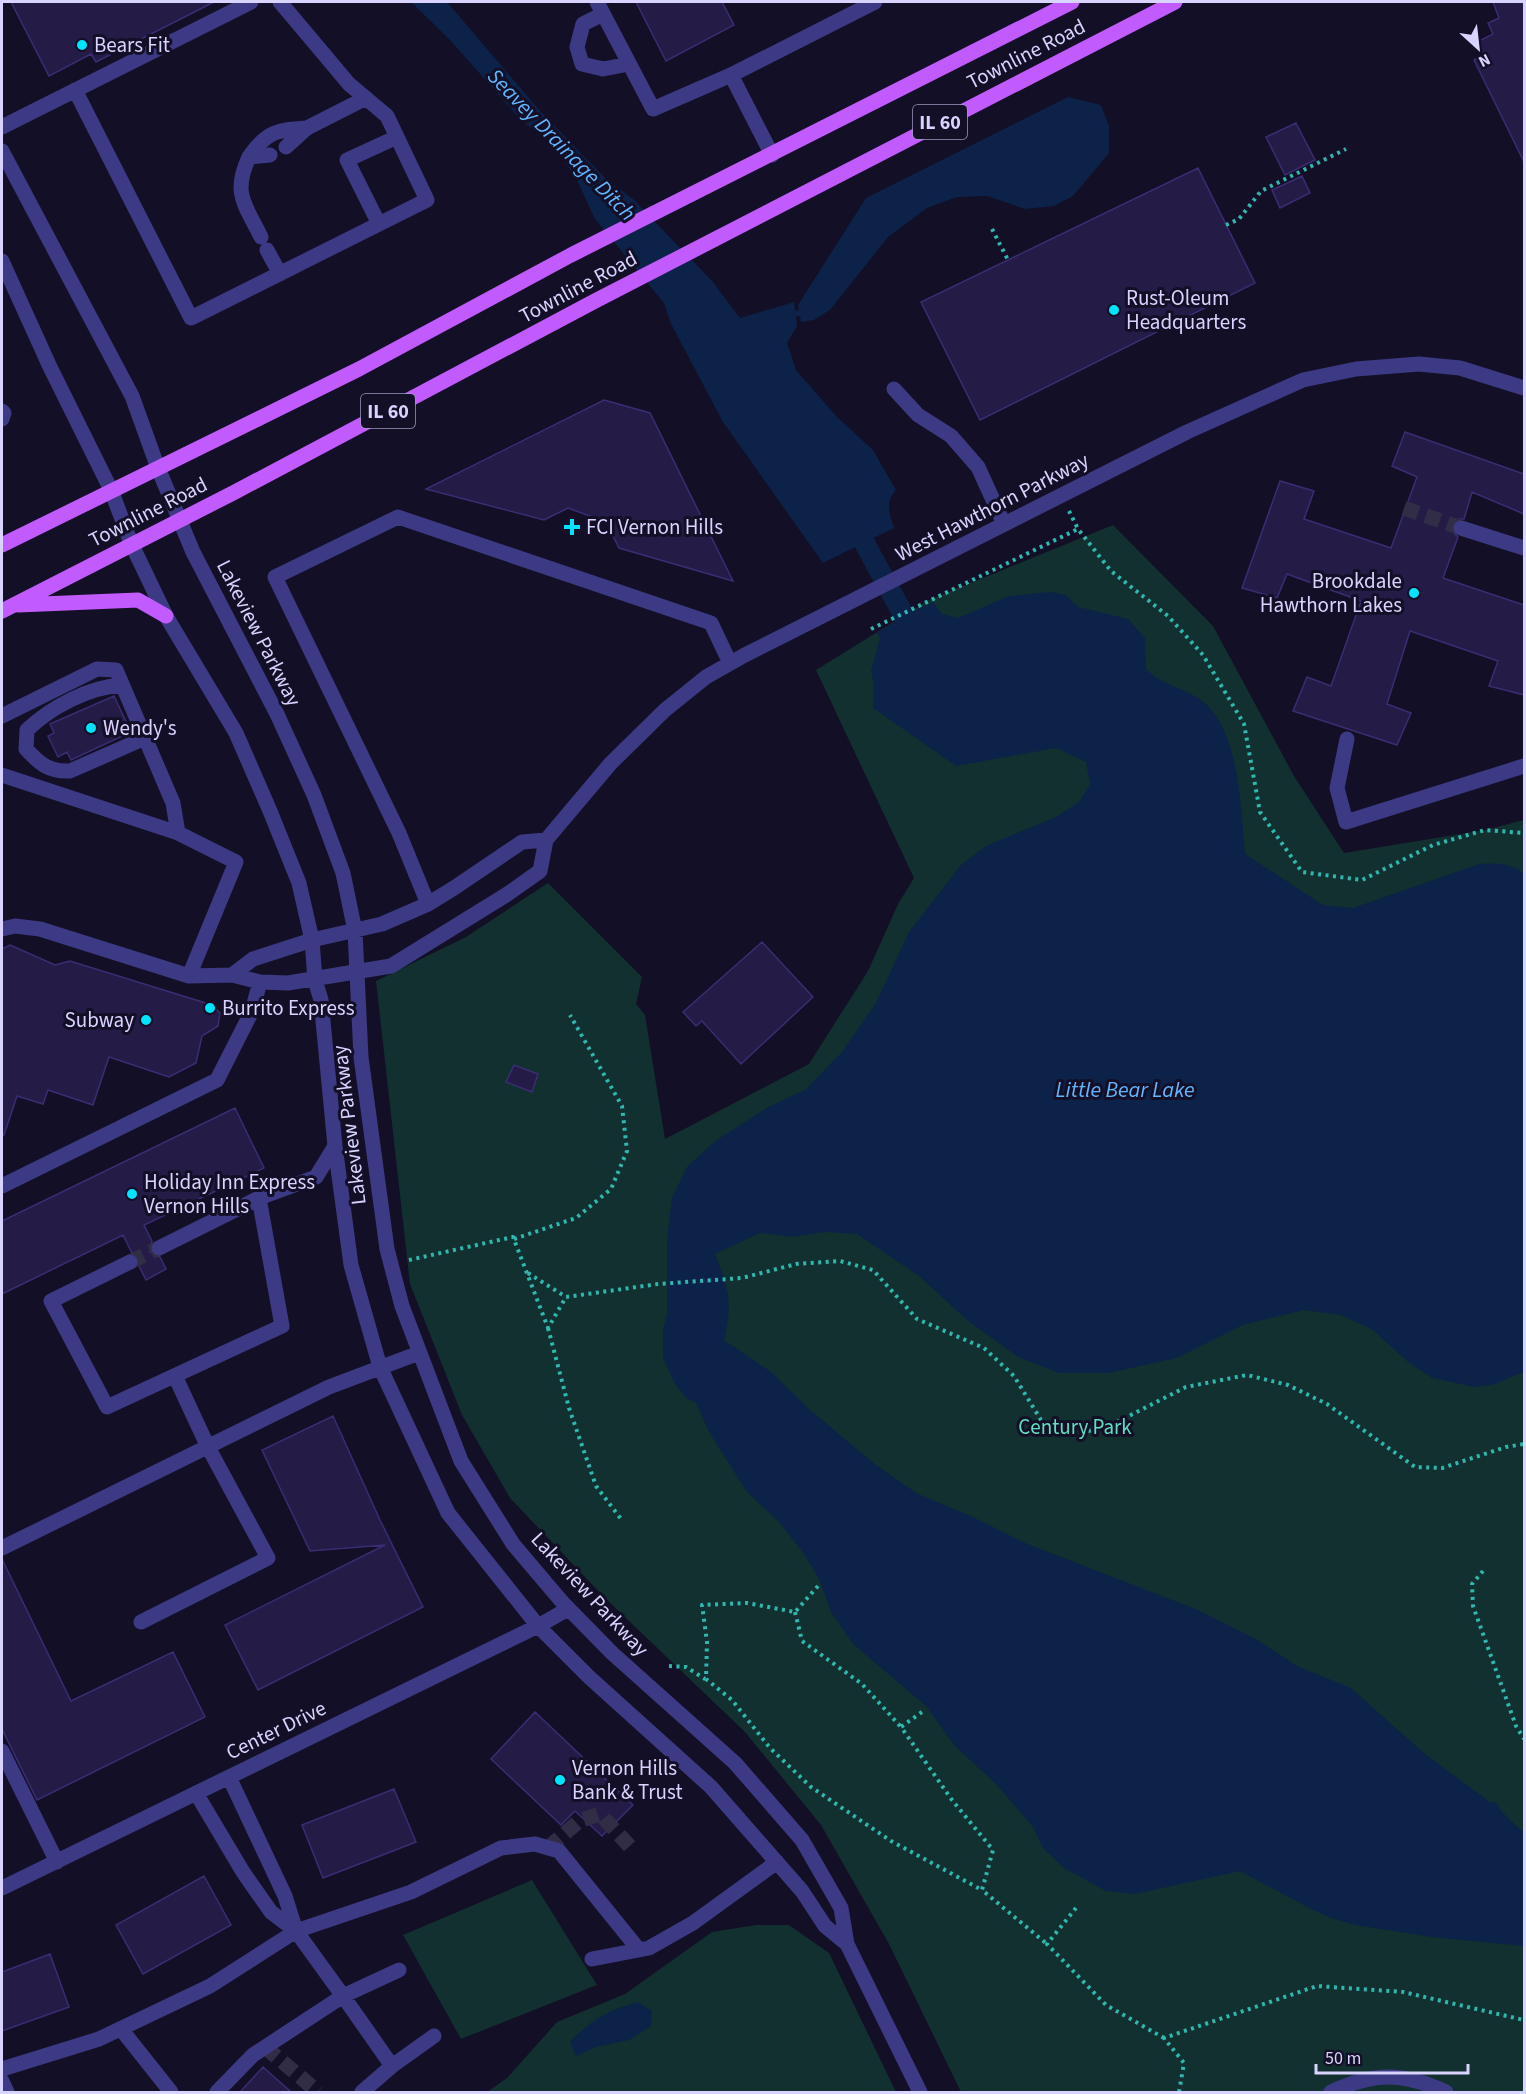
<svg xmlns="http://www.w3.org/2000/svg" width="1526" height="2094" font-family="'Source Sans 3',sans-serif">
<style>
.green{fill:#12302f}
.water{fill:#0c2248}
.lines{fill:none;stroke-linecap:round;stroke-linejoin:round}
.stream{stroke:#0c2248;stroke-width:6}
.canal{stroke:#0c2248;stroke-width:21}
.building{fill:#241b47;stroke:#3b2d73;stroke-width:1.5}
.minor-tunnel{stroke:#312d47;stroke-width:15;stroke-dasharray:15 8;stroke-linecap:butt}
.path{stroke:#2fb8b0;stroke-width:4;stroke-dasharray:3 4.5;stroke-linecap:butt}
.minor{stroke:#3d3a85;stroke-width:15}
.major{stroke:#c25bff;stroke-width:15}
.poi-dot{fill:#00e5ff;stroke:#130f26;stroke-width:2}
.labels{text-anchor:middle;stroke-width:6;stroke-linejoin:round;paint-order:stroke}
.shield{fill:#130f26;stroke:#9e99be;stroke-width:1.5}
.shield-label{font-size:20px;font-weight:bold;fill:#d9d4ff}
.poi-label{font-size:21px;fill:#d9d4ff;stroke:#130f26;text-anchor:start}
.street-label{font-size:21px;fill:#d9d4ff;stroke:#130f26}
.park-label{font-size:21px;fill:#5fe0c0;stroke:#130f26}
.water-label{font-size:22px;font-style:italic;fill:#62b6ff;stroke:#130f26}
</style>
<rect width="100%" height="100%" fill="#130f26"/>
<path class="green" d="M 1113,525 L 1213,626 L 1294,776 L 1344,853 L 1485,830 L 1524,820 L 1524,2092 L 961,2092 L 889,1944 L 821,1825 L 745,1732 L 605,1598 L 510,1498 L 462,1415 L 410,1284 L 376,981 L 466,937 L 548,883 L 642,977 L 636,1004 L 645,1015 L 665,1139 L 809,1064 L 868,971 L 898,904 L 914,878 L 816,670 L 929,600 Z
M 532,1880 L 597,1985 L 461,2039 L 403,1935 Z
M 756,1925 L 789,1925 L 829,1953 L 896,2092 L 487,2092 L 507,2078 L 557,2022 L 625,1994 L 712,1932 Z"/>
<path class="water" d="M 411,2 L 447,2 L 541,112 L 607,180 L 633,199 L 712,281 L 740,318 L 794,302 L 797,326 L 787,343 L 796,370 L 837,417 L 873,450 L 896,490 C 885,503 889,512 894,528 L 823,563 L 723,422 L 671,324 L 664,303 L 595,219 L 575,176 L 550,143 L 521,120 L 450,40 Z
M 1068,97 L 1101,105 L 1109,126 L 1109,153 L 1073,196 L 1054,206 L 1025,209 L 987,196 L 957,197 L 927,208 L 888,237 L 830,310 L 814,320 L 801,322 L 798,305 L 866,198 Z
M 1051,592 L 1066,595 L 1078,607 L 1128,619 L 1145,638 L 1146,669 C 1162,686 1188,688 1206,704 C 1240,736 1241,810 1245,854 L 1323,905 L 1353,908 L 1479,864 C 1494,863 1514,863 1524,874 L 1524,1372 L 1495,1384 L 1475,1387 L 1432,1378 L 1408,1362 L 1373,1330 L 1341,1315 L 1304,1310 L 1243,1325 L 1177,1358 L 1108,1373 L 1059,1373 L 1018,1357 L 967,1320 L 919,1276 L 857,1234 L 824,1232 L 792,1237 L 760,1233 L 715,1254 C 729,1290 733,1302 724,1340 L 771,1372 L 809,1409 L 876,1465 L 916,1493 L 973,1517 L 1025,1543 L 1198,1610 L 1256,1639 L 1297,1666 L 1351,1688 L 1425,1754 L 1490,1802 L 1496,1802 L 1502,1812 L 1524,1833 L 1524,1946 L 1431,1937 L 1356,1925 L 1331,1918 L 1309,1908 L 1240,1871 L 1135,1894 L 1106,1891 L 1064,1868 L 1043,1848 L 1033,1827 L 997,1785 L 954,1745 L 927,1707 L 853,1644 L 831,1612 L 820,1581 L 804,1554 L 780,1523 L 747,1492 L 709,1432 L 696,1403 L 686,1398 L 675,1384 L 663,1358 L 663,1330 L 667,1314 L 667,1239 L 672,1198 L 687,1167 L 714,1142 L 768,1107 L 805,1090 L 842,1052 L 876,1003 L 909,932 L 961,865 L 986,846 L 1056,817 L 1079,802 L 1090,784 L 1086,762 L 1056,748 L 956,766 L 873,708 L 874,685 L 871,671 L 880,638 L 877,633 L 901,618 L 906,627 L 913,623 L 909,613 L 933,602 L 942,614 L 958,618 L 1009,596 Z
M 638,2002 L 652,2011 L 651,2026 L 629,2040 L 596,2047 L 576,2056 L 570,2042 C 590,2020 609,2010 638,2002 Z"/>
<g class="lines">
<path class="stream" d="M 795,314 L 800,313"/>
<path class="canal" d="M 865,544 L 909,625"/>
</g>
<path class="building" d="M 11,2 L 214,2 L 96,62 L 91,54 L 49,76 Z
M 636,2 L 722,2 L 734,25 L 666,61 Z
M 1493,2 L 1524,2 L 1524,162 L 1474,60 L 1483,55 L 1477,42 L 1493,34 L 1488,23 L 1499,18 Z
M 1296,123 L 1315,160 L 1285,175 L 1266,137 Z
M 1198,168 L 1255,283 L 980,420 L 921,302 Z
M 1302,176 L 1310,193 L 1280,208 L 1272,190 Z
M 604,400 L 650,413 L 733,581 L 619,548 L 606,522 L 568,508 L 544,520 L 426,489 Z
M 1405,432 L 1524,474 L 1524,514 L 1472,492 L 1464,519 L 1458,519 L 1452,525 L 1452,531 L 1458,537 L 1443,578 L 1524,605 L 1524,695 L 1489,686 L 1498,661 L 1410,631 L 1387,704 L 1411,713 L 1397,745 L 1293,711 L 1307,677 L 1331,686 L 1361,601 L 1287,574 L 1277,598 L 1242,588 L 1280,481 L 1314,491 L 1304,519 L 1391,548 L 1417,477 L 1392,466 Z
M 114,696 L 131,732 L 71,760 L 67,752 L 58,757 L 48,736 L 54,733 L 50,724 Z
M 762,942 L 813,997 L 741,1064 L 702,1021 L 696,1026 L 683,1012 Z
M 10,945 L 55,965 L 70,961 L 212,1005 L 220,1013 L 218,1026 L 202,1036 L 196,1063 L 169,1077 L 109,1057 L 93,1105 L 48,1090 L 43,1104 L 17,1096 L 4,1135 L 2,1134 L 2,949 Z
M 514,1065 L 538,1074 L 532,1092 L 506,1082 Z
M 235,1108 L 264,1168 L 144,1225 L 152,1241 L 150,1252 L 160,1257 L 166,1269 L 146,1280 L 139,1266 L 138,1257 L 132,1253 L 123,1235 L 2,1294 L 2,1221 Z
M 333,1416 L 380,1520 L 423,1607 L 258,1690 L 225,1625 L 385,1545 L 310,1551 L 262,1450 Z
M 2,1559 L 71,1701 L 173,1652 L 205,1717 L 37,1800 L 2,1729 Z
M 535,1712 L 633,1805 L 602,1836 L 575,1811 L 561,1825 L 491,1759 Z
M 394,1789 L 416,1842 L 323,1878 L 302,1825 Z
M 204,1876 L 231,1925 L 143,1974 L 116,1925 Z
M 50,1954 L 69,2007 L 2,2031 L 2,1972 Z
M 263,2067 L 291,2092 L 240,2092 Z"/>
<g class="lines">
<path class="minor-tunnel" d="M 1404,508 L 1461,528
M 130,1262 L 159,1248
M 548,1848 L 579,1821 L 600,1814 L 634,1851
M 265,2047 L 318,2092"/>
<path class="path" d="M 1226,225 L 1239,219 L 1261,191 L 1346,149
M 992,229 L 1008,260
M 1069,511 L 1078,529
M 871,629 L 1078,529 L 1111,571 L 1168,616 L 1203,655 L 1244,724 L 1260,812 L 1302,872 L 1362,880 L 1433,845 L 1485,830 L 1524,833
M 514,1239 L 576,1218 L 611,1189 L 627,1151 L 622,1106 L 570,1015
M 409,1260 L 513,1237 L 548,1328 L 566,1297 L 658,1284 L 742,1278 L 796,1264 L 840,1261 L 873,1270 L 917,1319 L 984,1348 L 1014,1376 L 1041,1420 L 1080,1434 L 1117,1422 L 1186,1387 L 1247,1375 L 1288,1385 L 1327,1404 L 1415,1467 L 1442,1468 L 1506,1447 L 1524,1444
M 528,1273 L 566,1297
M 548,1328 L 569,1408 L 596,1486 L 621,1519
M 1483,1571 L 1472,1584 L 1473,1606 L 1516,1726 L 1524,1739
M 818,1586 L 795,1612 L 747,1603 L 702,1605 L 707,1642 L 706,1679 L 732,1700 L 770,1748 L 811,1787 L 891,1841 L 982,1890
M 795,1612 L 802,1641 L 862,1684 L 901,1727
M 669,1666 L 686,1667 L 705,1679
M 922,1712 L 901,1727 L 952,1800 L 993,1850 L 982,1890 L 1047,1944
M 1076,1908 L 1047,1944 L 1106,2005 L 1164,2038
M 1179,2092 L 1184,2063 L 1164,2038 L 1317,1986 L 1403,1992 L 1524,2020"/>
<path class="minor" d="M 597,2 L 653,109 L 731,75 L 875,2
M 603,14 L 583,24 L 577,47 L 582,64 L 603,69 L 629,64
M 731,75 L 772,155
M 75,90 L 191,318 L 427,200 L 387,116 L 349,84 L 280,2
M 2,127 L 251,2
M 286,147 L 307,128 L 366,98
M 2,151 L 132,396 L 158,468 L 193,552 L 277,714 L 314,795 L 343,873 L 355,931 L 361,1057 L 387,1249 L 402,1306 L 461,1461 L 513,1544 L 563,1603 L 612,1653 L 735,1763 L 802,1840 L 841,1908 L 847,1944 L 920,2092
M 249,157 C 267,131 277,130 307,128
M 379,224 L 347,160 L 397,137
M 261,237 C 245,204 232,194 249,157 L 270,155
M 267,250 L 280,274
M 2,261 L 50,367 L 111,490 L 131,543 L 166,616 L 236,733 L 270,811 L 299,883 L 312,940 L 315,980 L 321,1000 L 335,1146 L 351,1265 L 380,1367 L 448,1513 L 538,1626 L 589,1677 L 711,1787 L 802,1891 L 825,1926 L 847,1944
M 894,389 L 918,415 L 951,436 L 978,467 L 1004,524
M 2,411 L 4,413 L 2,419
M 1461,528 L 1524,548
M 122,685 C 89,687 51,707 27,730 L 26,749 C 40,764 49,772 70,771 L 145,738
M 2,716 L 97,669 L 116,670 L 173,803 L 178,833
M 1347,739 L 1337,788 L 1346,822 L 1524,766
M 2,775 L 178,833 L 236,862 L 189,976
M 428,904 L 399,833 L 275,577 L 398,517 L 711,623 L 730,663
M 2,929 L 15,926 L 40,929 L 189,976 L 232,975 L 260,982 L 288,983 L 391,966 L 506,895 L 540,871 L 546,840 L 611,763 L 665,710 L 706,677 L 743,656 L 1187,432 L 1303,380 L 1356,369 L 1419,364 L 1460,368 L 1524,388
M 232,975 L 253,959 L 312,940 L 382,924 L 428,904 L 454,888 L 522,842 L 546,840
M 2,1186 L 217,1080 L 252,1011 L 260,982
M 259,1198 L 316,1177 L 335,1146
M 130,1262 L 51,1301 L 107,1407 L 282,1326 L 259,1198 L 159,1248
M 2,1548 L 329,1387 L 419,1353
M 141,1622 L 268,1558 L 208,1447 L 175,1376
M 2,1751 L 57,1862
M 229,1777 L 285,1896 L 296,1931
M 196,1793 L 243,1872 L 271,1912 L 296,1931 L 343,1996 L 253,2055 L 217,2092
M 2,1888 L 538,1626 L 568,1609
M 592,1959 L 649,1948 L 693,1923 L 777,1862
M 121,2029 L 171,2092
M 392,2066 L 343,1996 L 399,1970
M 2,2069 L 99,2039 L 210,1986 L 296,1931 L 411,1892 L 501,1848 L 535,1844 L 559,1851 L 639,1950
M 2,2081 L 7,2092
M 362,2092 L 392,2066 L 434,2036
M 1331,2092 C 1374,2072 1403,2072 1446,2092"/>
<path class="major" d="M 2,545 L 359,369 L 571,255 L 1072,2
M 18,605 L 138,600 L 166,616
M 2,611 L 235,492 L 595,301 L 1175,2"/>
</g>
<g class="poi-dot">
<circle cx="82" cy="45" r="6"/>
<circle cx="1114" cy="310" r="6"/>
<path d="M569 518h6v6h6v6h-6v6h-6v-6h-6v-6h6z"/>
<circle cx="1414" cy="593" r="6"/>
<circle cx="91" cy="728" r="6"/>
<circle cx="210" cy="1008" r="6"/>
<circle cx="146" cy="1020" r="6"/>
<circle cx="132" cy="1194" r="6"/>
<circle cx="560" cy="1780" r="6"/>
</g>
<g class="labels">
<g class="shield">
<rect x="913" y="105" width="54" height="34" rx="4.5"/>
<rect x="361" y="394" width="54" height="34" rx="4.5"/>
</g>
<g class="shield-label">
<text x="940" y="129">IL 60</text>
<text x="388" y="418">IL 60</text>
</g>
<g class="poi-label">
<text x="94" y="52">Bears Fit</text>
<text x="1126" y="305">Rust-Oleum<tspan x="1126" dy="24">Headquarters</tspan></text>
<text x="586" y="534">FCI Vernon Hills</text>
<text x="1402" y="588" text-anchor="end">Brookdale<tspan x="1402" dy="24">Hawthorn Lakes</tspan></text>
<text x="103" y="735">Wendy's</text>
<text x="222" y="1015">Burrito Express</text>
<text x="134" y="1027" text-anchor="end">Subway</text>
<text x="144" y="1189">Holiday Inn Express<tspan x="144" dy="24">Vernon Hills</tspan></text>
<text x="572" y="1775">Vernon Hills<tspan x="572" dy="24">Bank &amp; Trust</tspan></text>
</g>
<g class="street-label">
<text transform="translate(1026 54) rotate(-27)" y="7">Townline Road</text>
<text transform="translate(578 287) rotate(-28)" y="7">Townline Road</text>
<text transform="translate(992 507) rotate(-27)" y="7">West Hawthorn Parkway</text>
<text transform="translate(148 512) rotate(-27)" y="7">Townline Road</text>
<text transform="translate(259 633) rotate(63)" y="7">Lakeview Parkway</text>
<text transform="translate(349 1125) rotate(-97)" y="7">Lakeview Parkway</text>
<text transform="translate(590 1594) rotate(47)" y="7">Lakeview Parkway</text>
<text transform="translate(276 1730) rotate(-26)" y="7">Center Drive</text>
</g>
<g class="park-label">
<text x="1075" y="1434">Century Park</text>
</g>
<g class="water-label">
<text transform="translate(562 144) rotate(46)" y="8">Seavey Drainage Ditch</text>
<text x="1125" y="1097">Little Bear Lake</text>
</g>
</g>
<rect width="1526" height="2094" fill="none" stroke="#d9d4ff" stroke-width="6"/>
<g transform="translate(1478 48) rotate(153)" stroke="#130f26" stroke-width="4.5" paint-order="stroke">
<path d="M0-4.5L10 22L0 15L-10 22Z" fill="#d9d4ff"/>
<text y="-9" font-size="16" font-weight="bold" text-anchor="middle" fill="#d9d4ff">N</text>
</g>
<path d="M1316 2064v9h152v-9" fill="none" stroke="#d9d4ff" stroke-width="3"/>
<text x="1325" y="2064" font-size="18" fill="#d9d4ff" stroke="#130f26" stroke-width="4.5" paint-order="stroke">50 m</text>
</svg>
